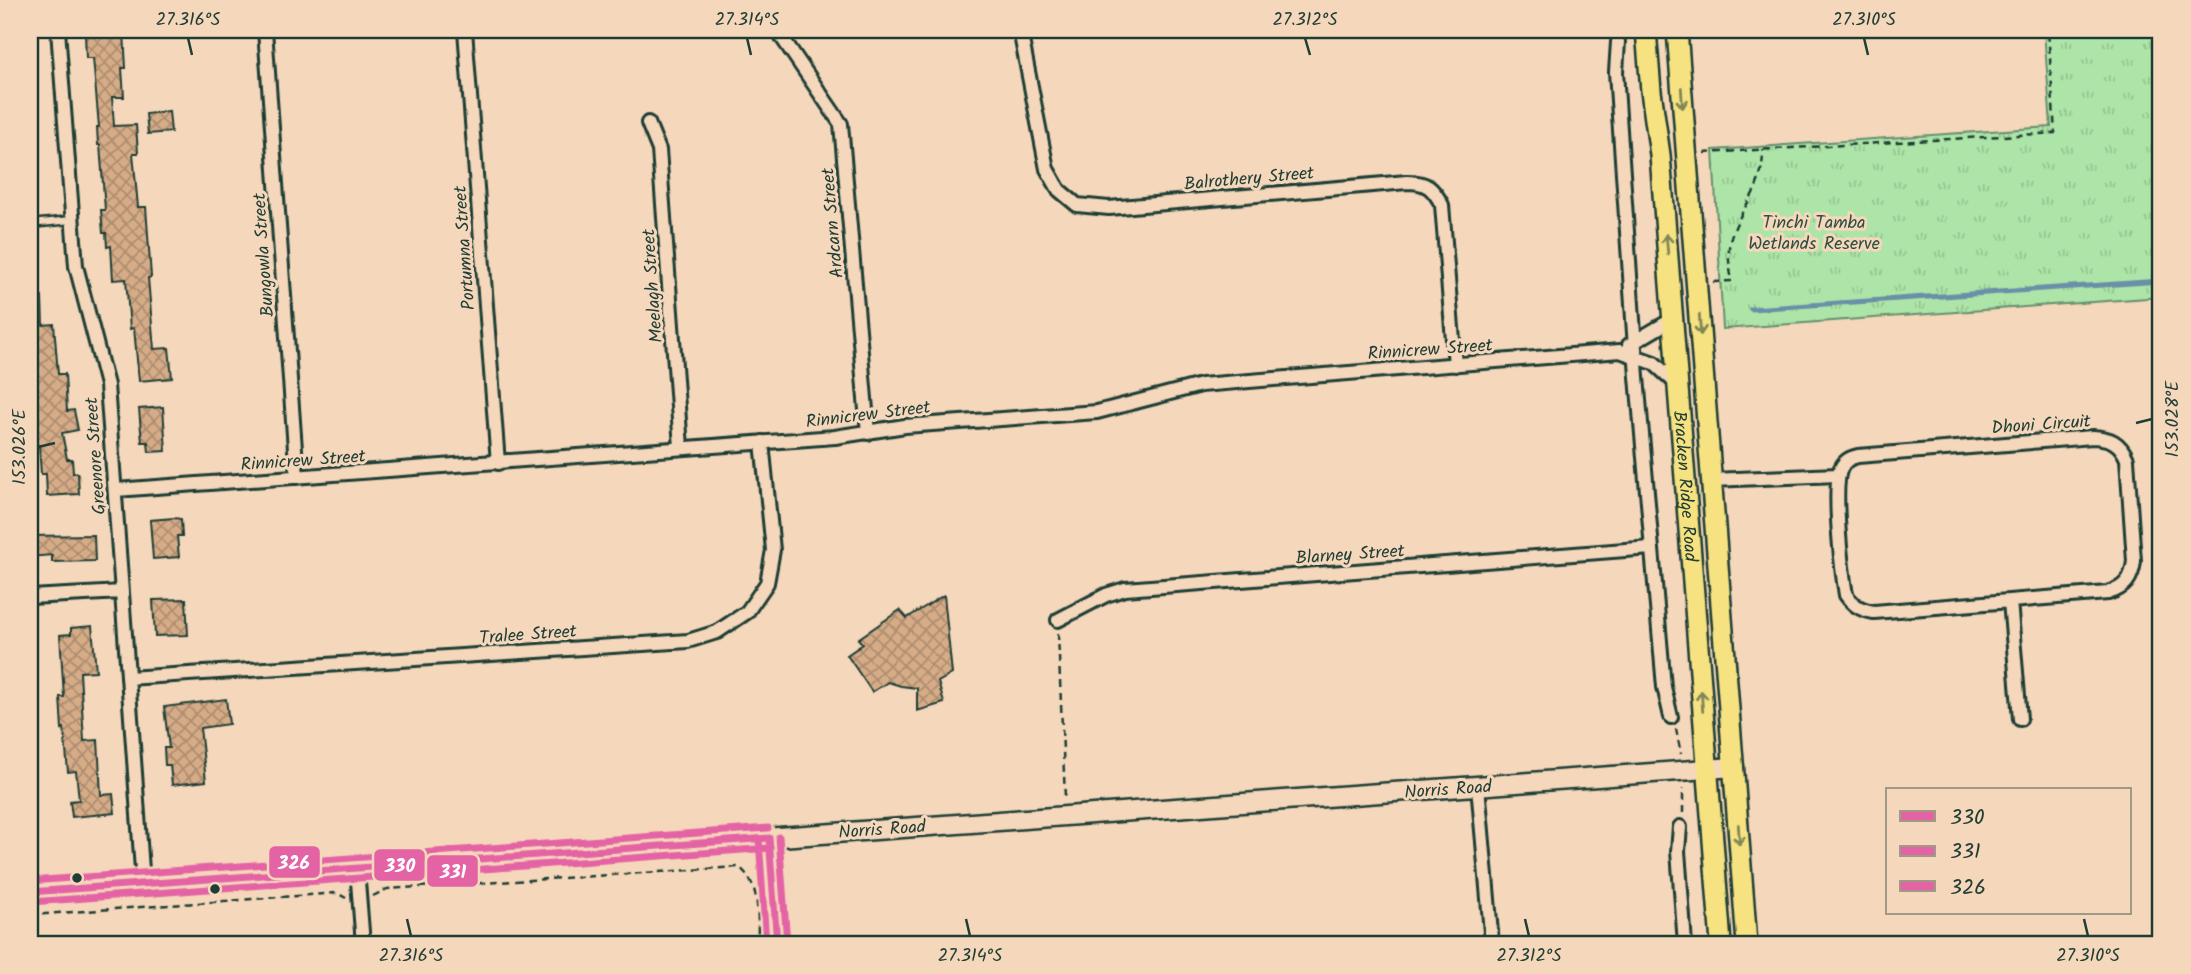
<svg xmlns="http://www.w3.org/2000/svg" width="2191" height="974" font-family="Kalam,sans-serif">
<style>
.park{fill:url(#park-tufts);stroke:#66906e;stroke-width:2}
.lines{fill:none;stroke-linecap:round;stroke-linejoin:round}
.stream{stroke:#6990a8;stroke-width:5}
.building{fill:url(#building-cross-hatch);stroke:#1f3d34;stroke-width:2}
.service-casing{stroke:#1f3d34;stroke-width:11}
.minor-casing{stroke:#1f3d34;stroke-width:18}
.tertiary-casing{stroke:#1f3d34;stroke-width:21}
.secondary-casing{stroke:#1f3d34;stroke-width:23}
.primary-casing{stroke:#1f3d34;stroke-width:24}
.path{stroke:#1f3d34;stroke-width:2.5;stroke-dasharray:7 5;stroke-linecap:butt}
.service{stroke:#f5d7bb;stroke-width:6}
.minor{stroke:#f5d7bb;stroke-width:12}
.tertiary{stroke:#f5d7bb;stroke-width:16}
.secondary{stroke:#f5d7bb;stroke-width:18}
.primary{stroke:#f7e281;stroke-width:19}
.bus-1-casing{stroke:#f5d7bb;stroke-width:12}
.bus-2-casing{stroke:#f5d7bb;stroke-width:12}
.bus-3-casing{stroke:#f5d7bb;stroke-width:12}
.bus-1{stroke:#e463a4;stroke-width:7}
.bus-2{stroke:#e463a4;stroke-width:7}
.bus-3{stroke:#e463a4;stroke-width:7}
.oneway{stroke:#808757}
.ticks{fill:none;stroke:#1f3d34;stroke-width:2.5}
.bus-dot{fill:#1f3d34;stroke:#f5d7bb;stroke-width:2.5}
.labels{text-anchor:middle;stroke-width:6;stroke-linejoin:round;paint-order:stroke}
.street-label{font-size:18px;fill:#1f3d34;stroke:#f5d7bb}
.park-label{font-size:18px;fill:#2d4e40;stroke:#f5d7bb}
.line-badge{stroke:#f5d7bb;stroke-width:2.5}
.badge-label{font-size:19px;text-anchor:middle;font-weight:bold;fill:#fff}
.neatline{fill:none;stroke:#1f3d34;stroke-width:2.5}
.ticks-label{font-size:18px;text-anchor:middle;fill:#1f3d34}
</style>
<defs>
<pattern id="park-tufts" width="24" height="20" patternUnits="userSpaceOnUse" patternTransform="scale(1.75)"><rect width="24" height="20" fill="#ade4a7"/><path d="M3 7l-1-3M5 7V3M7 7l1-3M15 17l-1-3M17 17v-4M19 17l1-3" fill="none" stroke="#94c490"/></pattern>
<pattern id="building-cross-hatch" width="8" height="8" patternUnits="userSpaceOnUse" patternTransform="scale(1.75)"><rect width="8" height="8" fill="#d6ac87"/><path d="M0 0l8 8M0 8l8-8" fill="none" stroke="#ad8d6f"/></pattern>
</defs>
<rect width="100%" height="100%" fill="#f5d7bb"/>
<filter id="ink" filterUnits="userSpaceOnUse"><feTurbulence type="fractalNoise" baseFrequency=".0143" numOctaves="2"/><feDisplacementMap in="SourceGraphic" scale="14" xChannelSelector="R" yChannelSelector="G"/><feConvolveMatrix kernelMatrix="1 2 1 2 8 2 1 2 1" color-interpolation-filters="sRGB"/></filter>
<g filter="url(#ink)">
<path class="park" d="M 2044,30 L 2161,30 L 2161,297 L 1723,329 L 1713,150 L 2051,127 Z"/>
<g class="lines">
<path class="stream" d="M 1751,309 L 2161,281"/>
</g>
<path class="building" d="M 124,32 L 126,68 L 122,68 L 124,97 L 112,97 L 114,126 L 136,125 L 138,153 L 133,153 L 138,207 L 146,207 L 151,277 L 148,278 L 154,349 L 169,348 L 172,378 L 139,381 L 134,328 L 130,329 L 126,279 L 113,280 L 111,246 L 107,247 L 106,233 L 103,233 L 101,210 L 105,210 L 100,145 L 98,145 L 97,127 L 99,127 L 93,58 L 86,58 L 85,34 Z
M 169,111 L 171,132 L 148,134 L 146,114 Z
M 42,297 L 43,325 L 54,324 L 58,374 L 65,374 L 67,411 L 74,410 L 78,430 L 62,433 L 67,459 L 72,459 L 73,473 L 78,473 L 79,494 L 47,496 L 46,474 L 41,474 L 39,446 L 30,448 L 30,298 Z
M 163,407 L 166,451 L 149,452 L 148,442 L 142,442 L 139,409 Z
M 174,518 L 181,519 L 182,536 L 177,536 L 179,557 L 153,559 L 150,520 Z
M 94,535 L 95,561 L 52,562 L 52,555 L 30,557 L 30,536 Z
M 944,595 L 952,674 L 938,682 L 944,703 L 917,711 L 917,688 L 901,686 L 888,682 L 872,692 L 847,655 L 863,644 L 858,639 L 900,610 L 907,618 Z
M 186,599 L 188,635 L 155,636 L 153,600 Z
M 92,626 L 96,671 L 80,672 L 84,741 L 98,740 L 101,795 L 113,794 L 115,813 L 72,817 L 70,801 L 79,800 L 76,771 L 68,772 L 64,728 L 62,729 L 60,697 L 64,697 L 60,635 L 71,634 L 71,628 Z
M 226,699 L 229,724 L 200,728 L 206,781 L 172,785 L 170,765 L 165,765 L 164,748 L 169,748 L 164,707 Z"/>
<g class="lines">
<g class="service-casing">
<path id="service" d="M 30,224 L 72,220"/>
</g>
<g class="minor-casing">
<path id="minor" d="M 58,30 L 76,266 L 107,385 L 143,884
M 265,30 L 297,477
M 465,30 L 498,463
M 777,30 L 841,124 L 868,433
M 1020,30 L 1047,169 L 1059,190 L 1077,205 L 1109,208 L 1407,182 C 1427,182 1433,188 1442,205 L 1455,365
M 1618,42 L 1616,72 L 1637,377 L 1664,687 L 1671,717
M 648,123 L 659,150 L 681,447
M 1629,345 L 1673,319
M 2093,437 C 2110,438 2120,442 2127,459 L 2134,561 C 2132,579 2125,588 2108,593 L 1874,612 C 1861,610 1854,606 1846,595 C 1842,572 1832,486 1841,468 C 1845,460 1850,458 1858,456 Z
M 1711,480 L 1838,475
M 116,490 L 835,437 L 905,426 L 1097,412 L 1201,385 L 1620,351 L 1654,363 L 1678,385
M 30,597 L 122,592
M 2010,601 L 2020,719
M 1058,620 L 1106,595 L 1125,589 L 1651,548
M 128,678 L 688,641 L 717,632 L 747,612 L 767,583 L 773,550 L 762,442
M 1478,786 L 1492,944
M 1680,827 L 1678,851 L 1685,944
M 357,869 L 363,944"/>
</g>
<g class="tertiary-casing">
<path id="tertiary" d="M 769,838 L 777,944"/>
</g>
<g class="secondary-casing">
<path id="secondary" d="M 30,892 L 1734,767"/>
</g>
<g class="primary-casing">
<g id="primary">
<path id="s1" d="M 1646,30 L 1651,91 L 1660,155 L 1721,944"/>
<path d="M 1677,30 L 1747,944"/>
</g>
</g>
<path class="path" d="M 1704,153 L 2055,133 L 2048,30
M 1713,282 L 1732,281 C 1729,264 1726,248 1733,232 C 1746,199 1763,190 1763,150
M 1058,633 L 1065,798
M 1676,729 L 1681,754
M 1683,813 L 1683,788
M 373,896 L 387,889 L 739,867 C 762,885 757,918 758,944
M 30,915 L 337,893 L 346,898"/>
<use href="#service" class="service"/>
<use href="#minor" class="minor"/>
<use href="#tertiary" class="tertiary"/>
<use href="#secondary" class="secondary"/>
<use href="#primary" class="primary"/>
<g class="bus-1-casing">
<path id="bus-1" d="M 769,838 L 777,944
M 30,892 L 769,838"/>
</g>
<g class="bus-2-casing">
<path id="bus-2" d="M 759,839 L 766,944
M 31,902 L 770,848"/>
</g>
<g class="bus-3-casing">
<path id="bus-3" d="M 779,837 L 787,943
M 30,881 L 768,828"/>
</g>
<use href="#bus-1" class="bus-1"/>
<use href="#bus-2" class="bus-2"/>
<use href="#bus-3" class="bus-3"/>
</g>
<defs><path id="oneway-shaft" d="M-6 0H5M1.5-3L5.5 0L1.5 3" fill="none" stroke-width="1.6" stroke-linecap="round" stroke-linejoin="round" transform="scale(1.75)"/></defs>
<g class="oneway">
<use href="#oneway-shaft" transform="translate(1682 98) rotate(86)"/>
<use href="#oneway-shaft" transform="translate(1667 244) rotate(-95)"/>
<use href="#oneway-shaft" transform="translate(1700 325) rotate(86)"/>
<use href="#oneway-shaft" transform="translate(1702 701) rotate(-94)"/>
<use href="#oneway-shaft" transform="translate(1739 835) rotate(86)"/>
</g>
</g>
<path class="ticks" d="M 188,38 L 192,55M 747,38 L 751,55M 1305,38 L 1310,55M 1864,38 L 1868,55M 2136,423 L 2152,419M 38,447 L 55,443M 407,919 L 411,936M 966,919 L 970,936M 1525,919 L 1529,936M 2084,919 L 2088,936"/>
<g class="bus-dot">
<circle cx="77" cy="878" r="6"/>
<circle cx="215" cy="889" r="6"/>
</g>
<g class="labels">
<g class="street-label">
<text transform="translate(1249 178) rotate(-5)" y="6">Balrothery Street</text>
<text transform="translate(832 223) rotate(-95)" y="6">Ardcarn Street</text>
<text transform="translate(464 248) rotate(-94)" y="6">Portumna Street</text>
<text transform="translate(263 255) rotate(-94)" y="6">Bungowla Street</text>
<text transform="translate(652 286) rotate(-94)" y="6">Meelagh Street</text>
<text transform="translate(1430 349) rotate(-4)" y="6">Rinnicrew Street</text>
<text transform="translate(868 414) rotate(-7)" y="6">Rinnicrew Street</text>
<text transform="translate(2041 424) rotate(-4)" y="6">Dhoni Circuit</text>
<text transform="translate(95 456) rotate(-94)" y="6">Greenore Street</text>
<text transform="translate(303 460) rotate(-4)" y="6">Rinnicrew Street</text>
<text dy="6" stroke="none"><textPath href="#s1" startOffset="458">Bracken Ridge Road</textPath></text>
<text transform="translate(1350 554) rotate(-4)" y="6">Blarney Street</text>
<text transform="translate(528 634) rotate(-4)" y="6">Tralee Street</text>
<text transform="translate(1448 789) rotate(-4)" y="6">Norris Road</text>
<text transform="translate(882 829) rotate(-4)" y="6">Norris Road</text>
</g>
<g class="park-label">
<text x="1814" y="228">Tinchi Tamba<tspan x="1814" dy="21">Wetlands Reserve</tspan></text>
</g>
</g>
<g class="line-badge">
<rect x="268" y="845" width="53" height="34" rx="7" fill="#e463a4"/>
<rect x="373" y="848" width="53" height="34" rx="7" fill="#e463a4"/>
<rect x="426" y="854" width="53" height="34" rx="7" fill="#e463a4"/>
</g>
<g class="badge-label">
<text x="294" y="869">326</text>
<text x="400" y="872">330</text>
<text x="453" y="878">331</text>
</g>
<rect width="2191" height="974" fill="none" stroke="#f5d7bb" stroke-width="77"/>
<rect x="1886" y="788" width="245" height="126" fill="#f5d7bb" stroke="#9f9985" stroke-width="2"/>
<rect x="1900" y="811" width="35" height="10" fill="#e463a4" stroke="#9f9985" stroke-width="2"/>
<text x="1950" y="824" font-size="21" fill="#1f3d34">330</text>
<rect x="1900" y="846" width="35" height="10" fill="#e463a4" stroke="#9f9985" stroke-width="2"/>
<text x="1950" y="858" font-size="21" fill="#1f3d34">331</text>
<rect x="1900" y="881" width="35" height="10" fill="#e463a4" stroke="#9f9985" stroke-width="2"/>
<text x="1950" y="894" font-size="21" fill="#1f3d34">326</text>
<rect x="38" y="38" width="2114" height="898" class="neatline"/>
<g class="ticks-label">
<text x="188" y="25">27.316°S</text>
<text x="747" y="25">27.314°S</text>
<text x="1305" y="25">27.312°S</text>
<text x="1864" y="25">27.310°S</text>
<text transform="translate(2172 419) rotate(-90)" y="6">153.028°E</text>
<text transform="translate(19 447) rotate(-90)" y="6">153.026°E</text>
<text x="411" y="961">27.316°S</text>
<text x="970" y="961">27.314°S</text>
<text x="1529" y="961">27.312°S</text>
<text x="2088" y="961">27.310°S</text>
</g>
</svg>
